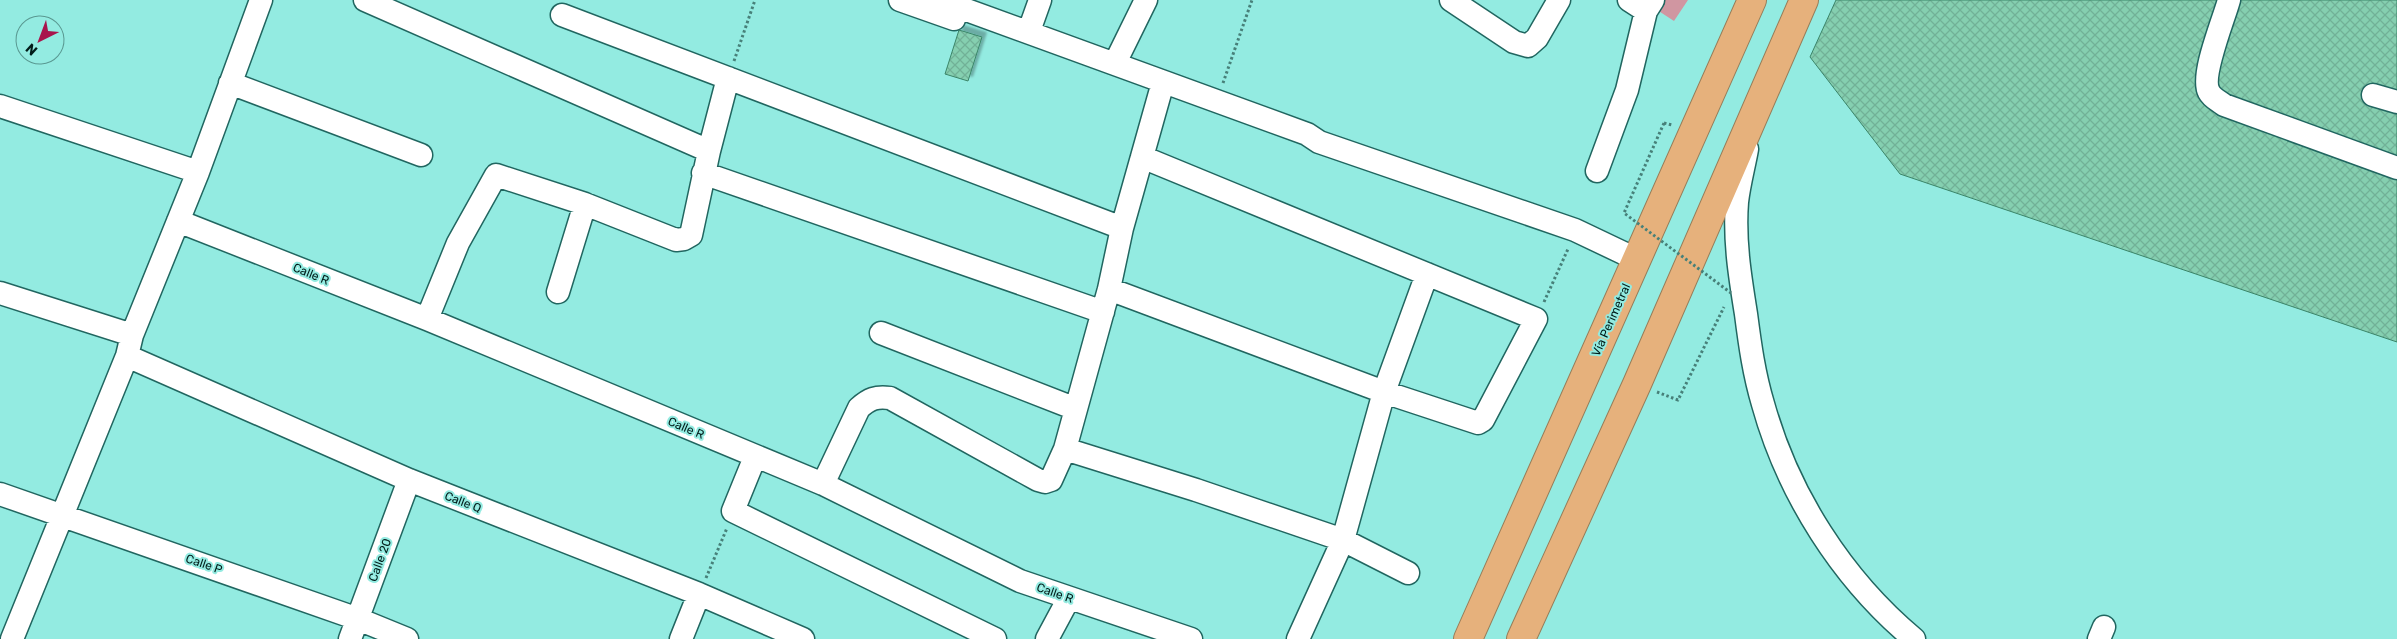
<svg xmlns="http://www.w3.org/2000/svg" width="2397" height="639" font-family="Rubik,sans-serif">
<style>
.pitch{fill:#d096a1}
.building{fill:url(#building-cross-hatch);stroke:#3b8569;filter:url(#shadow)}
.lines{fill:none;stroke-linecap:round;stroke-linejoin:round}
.minor-casing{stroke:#216660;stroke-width:25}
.highway-casing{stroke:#967d59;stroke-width:30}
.path{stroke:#478079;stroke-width:3;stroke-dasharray:2.5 2.5;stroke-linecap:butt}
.minor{stroke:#fff;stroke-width:22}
.highway{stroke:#e6b17c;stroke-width:28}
.path-bridge{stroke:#478079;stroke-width:3;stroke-dasharray:2.5 2.5;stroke-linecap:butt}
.labels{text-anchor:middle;stroke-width:4;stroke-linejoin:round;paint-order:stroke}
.street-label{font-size:12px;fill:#011c19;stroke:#93ebe1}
</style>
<defs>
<pattern id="building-cross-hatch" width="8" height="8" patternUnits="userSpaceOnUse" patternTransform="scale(1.25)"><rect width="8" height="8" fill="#85cfb0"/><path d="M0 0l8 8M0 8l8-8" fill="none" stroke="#71b197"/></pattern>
<filter id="shadow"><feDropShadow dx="4.5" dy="-4.5" stdDeviation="1" flood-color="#0004"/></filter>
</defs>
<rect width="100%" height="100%" fill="#93ebe1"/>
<path class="pitch" d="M 1659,0 L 1688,0 L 1674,21 L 1654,8 Z"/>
<path class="building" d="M 1836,0 L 2397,0 L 2397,342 L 1900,174 L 1810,57 Z
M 959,30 L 982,37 L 968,81 L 945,74 Z"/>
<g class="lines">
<g class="minor-casing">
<path id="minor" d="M 365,0 L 709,151 L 691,235 L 684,239 L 676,240 L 585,204 L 496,175 L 458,243 L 427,319
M 900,0 L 954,19
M 939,0 L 1307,134 L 1319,142 L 1575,230 L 1638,260
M 1451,0 L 1514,42 L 1528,46 L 1537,38 L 1559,0
M 1629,0 L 1646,11
M 2229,0 C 2224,19 2200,76 2209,92 C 2212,98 2219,101 2224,105 L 2397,168
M 562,15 L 1122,228
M 1029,31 L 1040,0
M 1115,63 L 1146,0
M 230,83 L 421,155
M 2373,95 L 2397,102
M 0,106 L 198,172
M 1747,149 C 1744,166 1739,184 1737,202 C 1734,240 1740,277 1746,314 C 1750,345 1754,374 1763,404 C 1788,494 1842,579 1914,639
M 709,151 L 728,78
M 1597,171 L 1627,90 L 1646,11 L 1653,0
M 703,173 L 1103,312
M 178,221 L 427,319 L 823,484 L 1020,581 L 1191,639
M 1109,289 L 1384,392 L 1478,423 L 1483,420 L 1536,319 L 1142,157
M 558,292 L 585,204
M 0,293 L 132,335
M 881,333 L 1076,409
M 127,356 L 409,480 L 699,594 L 803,639
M 1065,449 L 1196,490 L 1343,540 L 1408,573
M 755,457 L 733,511 L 995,639
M 823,484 L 859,408 C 869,399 876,396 890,398 L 1038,480 L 1045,482 L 1051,480 L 1065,449 L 1109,289 L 1122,228 L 1160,93
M 0,494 L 358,619 L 407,639
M 12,639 L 127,356 L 132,335 L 198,172 L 261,0
M 350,639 L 409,480
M 681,639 L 699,594
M 1047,639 L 1069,598
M 1298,639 L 1343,540 L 1384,392 L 1427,274
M 2099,639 L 2104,627"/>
</g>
<g class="highway-casing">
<path id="highway" d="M 1468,639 L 1752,0
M 1521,639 L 1637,384 L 1804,0"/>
</g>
<path class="path" d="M 734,61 L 755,0
M 1223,83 L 1252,0
M 1664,123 L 1672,125
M 1544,302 L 1568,249
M 1657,392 L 1678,400 L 1724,307
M 706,578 L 727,528"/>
<use href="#minor" class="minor"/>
<use href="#highway" class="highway"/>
<path class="path-bridge" d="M 1664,123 L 1624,213 L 1731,293"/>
</g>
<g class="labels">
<g class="street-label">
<text transform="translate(311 274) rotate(22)" y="4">Calle R</text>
<text transform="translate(1611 320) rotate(-66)" y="4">Vía Perimetral</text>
<text transform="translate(686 428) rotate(23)" y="4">Calle R</text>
<text transform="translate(463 502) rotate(21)" y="4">Calle Q</text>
<text transform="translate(380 560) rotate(-70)" y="4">Calle 20</text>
<text transform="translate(204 564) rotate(19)" y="4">Calle P</text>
<text transform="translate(1055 593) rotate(19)" y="4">Calle R</text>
</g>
</g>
<g transform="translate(40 40) rotate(222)"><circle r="24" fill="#93ebe1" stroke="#599891"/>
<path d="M0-4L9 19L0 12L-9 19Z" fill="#a8144c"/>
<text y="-8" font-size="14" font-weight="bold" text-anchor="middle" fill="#011c19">N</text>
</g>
</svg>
